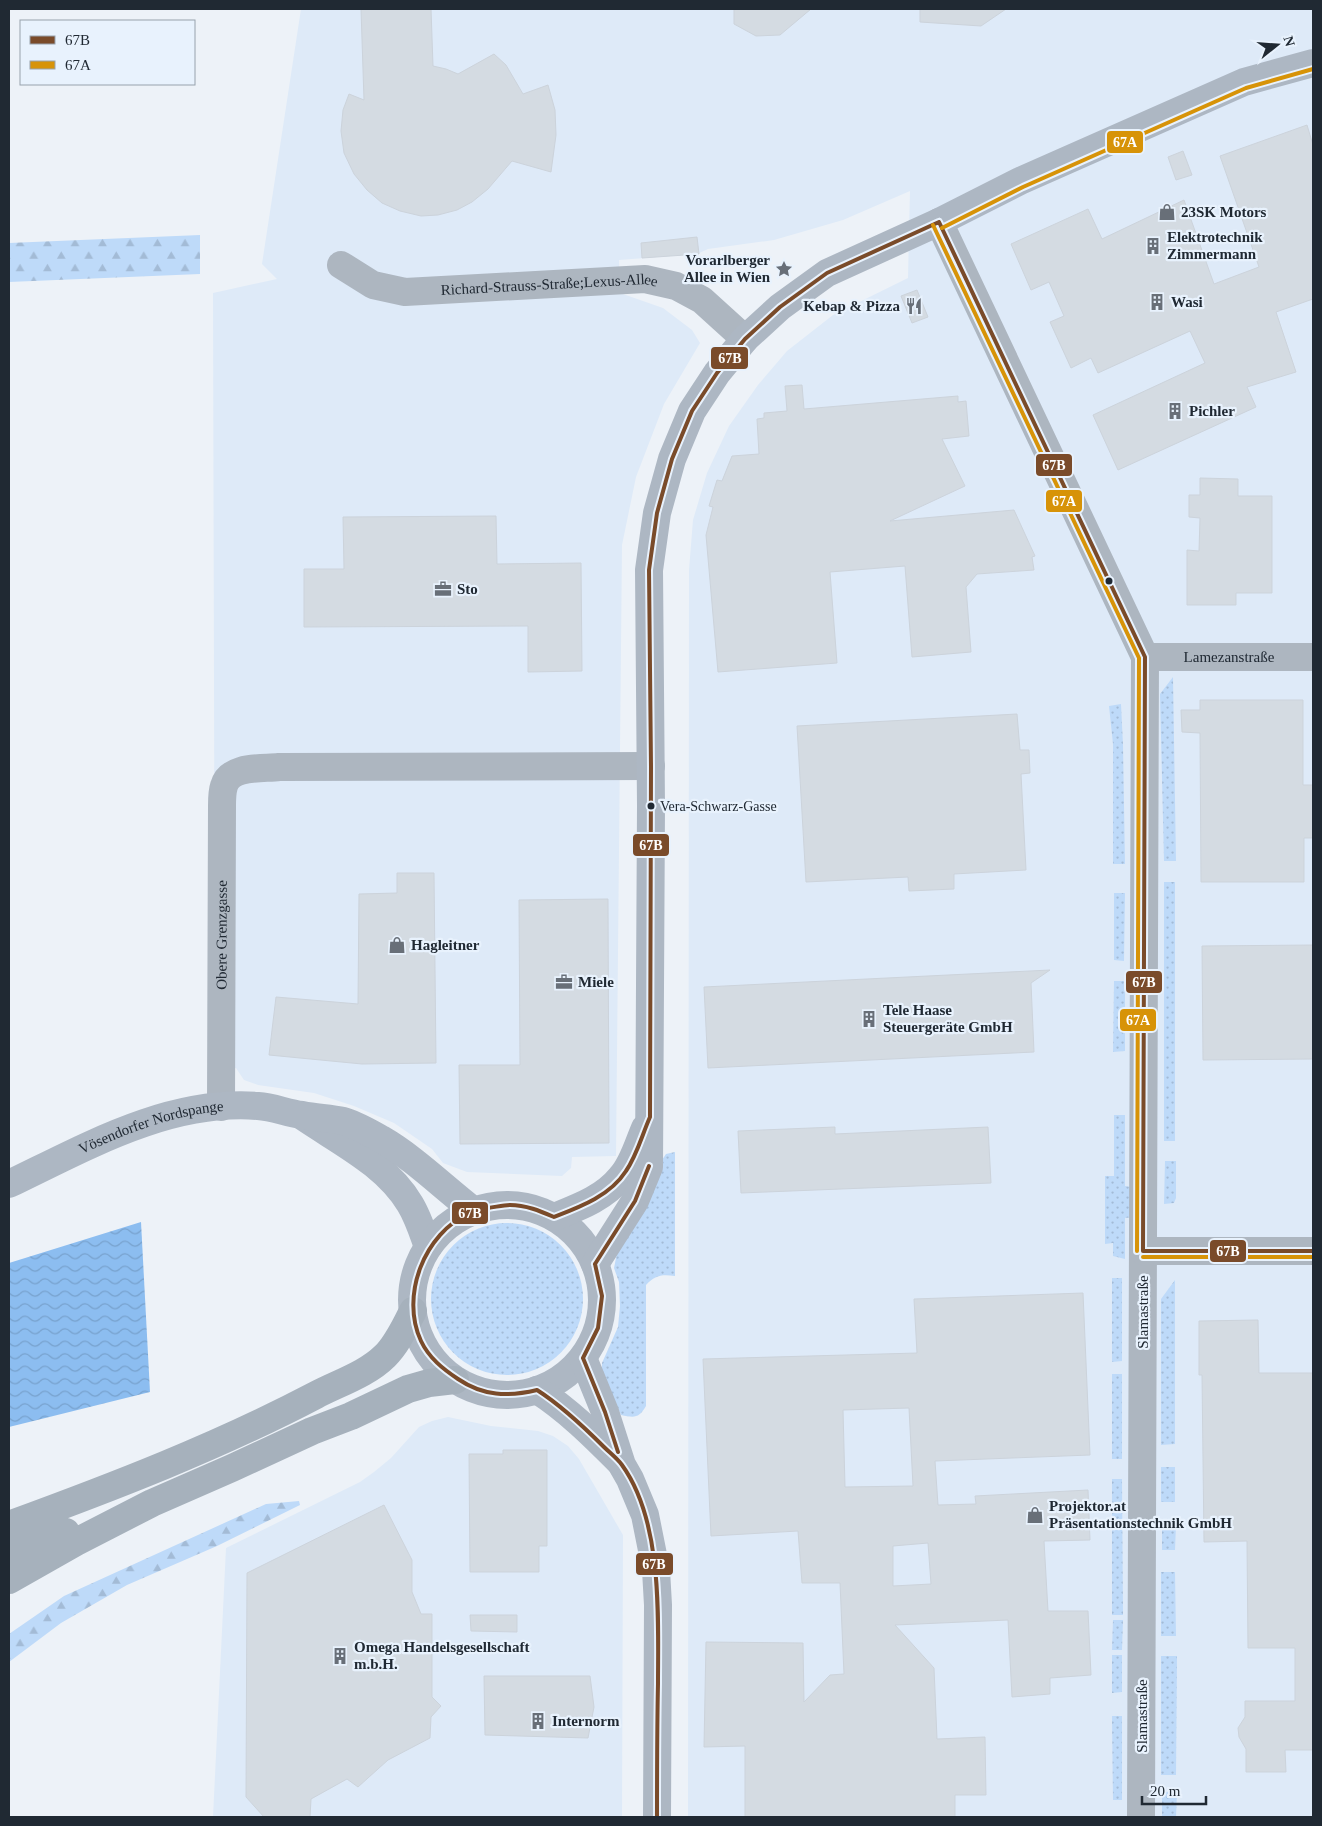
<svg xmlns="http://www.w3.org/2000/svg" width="1322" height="1826" font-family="'Times New Roman',serif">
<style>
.built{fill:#deeaf8}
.grass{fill:url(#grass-dots)}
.forest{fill:url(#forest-firs)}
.water{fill:url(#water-waves)}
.building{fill:#d4dbe2;stroke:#ccd3db;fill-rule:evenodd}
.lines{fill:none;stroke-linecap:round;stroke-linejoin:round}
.minor{stroke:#adb6c0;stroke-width:28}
.major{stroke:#adb7c3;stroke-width:28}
.highway{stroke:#a6b1bc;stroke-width:28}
.bus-1-casing{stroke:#e8f2fd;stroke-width:8}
.bus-2-casing{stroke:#e8f2fd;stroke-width:8}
.bus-1{stroke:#7a4b2a;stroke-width:4}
.bus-2{stroke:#d79308;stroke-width:4}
.bus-dot{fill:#202933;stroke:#e8f2fd;stroke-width:2}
.labels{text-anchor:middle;stroke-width:4.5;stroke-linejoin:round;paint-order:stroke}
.bus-label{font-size:14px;fill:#202933;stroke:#e8f2fd;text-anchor:start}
.poi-label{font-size:15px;font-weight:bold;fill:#202933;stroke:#e8f2fd;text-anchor:start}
.street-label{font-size:15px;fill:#202933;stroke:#e8f2fd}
.line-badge{stroke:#e8f2fd;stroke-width:2}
.badge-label{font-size:14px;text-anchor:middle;font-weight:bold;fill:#fff}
</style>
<defs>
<pattern id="grass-dots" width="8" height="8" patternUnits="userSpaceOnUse" patternTransform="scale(1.25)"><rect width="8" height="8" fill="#bedaf9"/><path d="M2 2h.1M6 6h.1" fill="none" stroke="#a3bbd6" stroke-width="1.8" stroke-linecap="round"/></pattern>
<pattern id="forest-firs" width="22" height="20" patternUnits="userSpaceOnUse" patternTransform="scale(1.25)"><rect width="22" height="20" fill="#bedaf9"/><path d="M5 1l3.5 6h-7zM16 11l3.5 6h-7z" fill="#a3bbd6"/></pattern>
<pattern id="water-waves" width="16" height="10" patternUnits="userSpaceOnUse" patternTransform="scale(1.25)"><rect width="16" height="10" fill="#8cbdf0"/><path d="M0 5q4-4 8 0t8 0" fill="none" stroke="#78a2ce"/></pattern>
</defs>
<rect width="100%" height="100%" fill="#edf2f8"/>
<path class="built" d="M 301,9 L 1313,9 L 1313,1817 L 688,1817 L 689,570 L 693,520 L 707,473 L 729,426 L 758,385 L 787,351 L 833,315 L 908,278 L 910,191 L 843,220 L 774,240 L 708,249 L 697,254 L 619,260 L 620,293 L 663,308 L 692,330 L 700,343 L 664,404 L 636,477 L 622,545 L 616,1156 L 572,1157 L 571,1168 L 562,1176 L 467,1172 L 443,1163 L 432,1149 L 394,1123 L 354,1106 L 314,1093 L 258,1085 L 244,1080 L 236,1068 L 215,1071 L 213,293 L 277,279 L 262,264 Z
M 448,1417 L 491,1426 L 538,1431 L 553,1436 L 568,1446 L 579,1459 L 623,1535 L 622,1817 L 213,1817 L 226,1548 L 360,1482 L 374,1472 L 391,1458 L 419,1427 L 432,1421 Z"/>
<path class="grass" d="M 1173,677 L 1176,861 L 1164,861 L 1160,694 Z
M 1121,704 L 1123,745 L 1125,864 L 1113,864 L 1113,744 L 1109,706 Z
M 1164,882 L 1175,882 L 1175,1141 L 1164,1141 Z
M 1114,893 L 1125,893 L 1124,961 L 1114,960 Z
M 1114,981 L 1125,981 L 1125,1051 L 1113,1052 Z
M 1114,1115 L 1125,1115 L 1125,1186 L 1132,1187 L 1134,1217 L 1125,1218 L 1125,1259 L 1113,1256 L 1113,1243 L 1105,1244 L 1105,1176 L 1114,1176 Z
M 675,1152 L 675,1276 C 662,1274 655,1275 646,1285 L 646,1406 C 639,1418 635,1418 621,1415 L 602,1376 L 602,1363 L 618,1327 L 620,1306 L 619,1282 L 614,1268 L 618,1248 L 662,1160 L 666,1154 Z
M 1165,1161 L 1176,1161 L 1176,1198 L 1174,1203 L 1164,1204 Z
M431 1299a76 76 0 1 1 152 0a76 76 0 1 1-152 0Z
M 1112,1278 L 1122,1278 L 1122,1361 L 1112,1362 Z
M 1175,1280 L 1175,1444 L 1161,1445 L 1161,1299 Z
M 1112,1374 L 1122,1374 L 1122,1459 L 1112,1459 Z
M 1161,1467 L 1175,1467 L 1175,1502 L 1161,1502 Z
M 1112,1479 L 1122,1479 L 1123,1615 L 1112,1615 Z
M 1162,1525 L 1176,1525 L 1175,1550 L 1162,1550 Z
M 1161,1572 L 1175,1572 L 1176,1636 L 1161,1636 Z
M 1113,1620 L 1123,1620 L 1122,1650 L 1112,1650 Z
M 1112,1655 L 1122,1655 L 1122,1692 L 1112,1693 Z
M 1161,1656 L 1177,1656 L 1176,1775 L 1161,1775 Z
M 1112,1716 L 1122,1716 L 1122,1800 L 1113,1800 Z
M 1162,1792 L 1177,1792 L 1176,1817 L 1162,1817 Z"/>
<path class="forest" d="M 200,235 L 200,274 L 9,282 L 9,243 Z
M 299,1501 L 300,1505 L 217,1546 L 127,1585 L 61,1623 L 9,1662 L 9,1634 L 64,1596 L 266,1504 Z"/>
<path class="water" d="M 141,1222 L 150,1392 L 9,1427 L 9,1263 Z"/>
<path class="building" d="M 361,9 L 431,9 L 433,66 L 446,69 L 458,74 L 494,54 L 506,65 L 523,94 L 548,85 L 555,110 L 556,135 L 551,172 L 512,161 L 488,189 L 472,202 L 457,210 L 438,215 L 421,216 L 400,211 L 382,203 L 367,190 L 354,174 L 344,153 L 341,131 L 343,110 L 349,94 L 364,100 Z
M 734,9 L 811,9 L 780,35 L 756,36 L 734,24 Z
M 920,9 L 1006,9 L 981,26 L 920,22 Z
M 1307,125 L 1313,145 L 1313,299 L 1276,312 L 1296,372 L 1247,387 L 1256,407 L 1118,470 L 1093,415 L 1205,363 L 1190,331 L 1098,373 L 1091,358 L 1071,368 L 1050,322 L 1064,316 L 1049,282 L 1031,290 L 1011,244 L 1088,209 L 1102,239 L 1184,200 L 1214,284 L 1259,267 L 1220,156 Z
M 1183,151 L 1192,175 L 1176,180 L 1168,157 Z
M 697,237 L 699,254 L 642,258 L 641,243 Z
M 917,290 L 928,317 L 912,323 L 901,296 Z
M 802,385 L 804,409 L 958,396 L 958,402 L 966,401 L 969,436 L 942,439 L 965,486 L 890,521 L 1014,510 L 1035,556 L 1032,557 L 1034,570 L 977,574 L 966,587 L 971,652 L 912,657 L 905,566 L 830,572 L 837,663 L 718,672 L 706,535 L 713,507 L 709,506 L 717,480 L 722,481 L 732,456 L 759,454 L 757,419 L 764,418 L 764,413 L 787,411 L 785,386 Z
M 1200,478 L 1238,479 L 1238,496 L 1272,496 L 1272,593 L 1236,593 L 1236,605 L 1187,605 L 1187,550 L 1199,551 L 1200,518 L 1189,517 L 1189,495 L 1200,495 Z
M 496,516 L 497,564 L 581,563 L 582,671 L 528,672 L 528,626 L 304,627 L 304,569 L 344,569 L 343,517 Z
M 1200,700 L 1303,700 L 1303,785 L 1313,785 L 1313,838 L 1304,838 L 1304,882 L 1201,882 L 1200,733 L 1182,732 L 1181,710 L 1200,710 Z
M 1017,714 L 1020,750 L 1029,750 L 1030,773 L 1021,774 L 1026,870 L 954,874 L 954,889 L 909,891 L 908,877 L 806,882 L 797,726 Z
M 397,873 L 434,873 L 436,1063 L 362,1064 L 269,1055 L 276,997 L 358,1004 L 359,894 L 397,893 Z
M 608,899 L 609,1143 L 460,1144 L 459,1065 L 520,1065 L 519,900 Z
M 1313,945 L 1313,1059 L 1203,1060 L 1202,946 Z
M 1050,970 L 1031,983 L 1034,1052 L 708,1068 L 704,987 Z
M 835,1127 L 835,1134 L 988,1127 L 991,1183 L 741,1193 L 738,1131 Z
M 1083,1293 L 1090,1455 L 935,1461 L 938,1505 L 976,1504 L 975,1496 L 1088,1490 L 1090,1540 L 1044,1541 L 1048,1611 L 1088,1611 L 1091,1675 L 1050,1678 L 1050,1694 L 1012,1697 L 1008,1620 L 895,1625 L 934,1668 L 937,1739 L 985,1737 L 986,1795 L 955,1795 L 955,1817 L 745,1817 L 745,1746 L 704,1747 L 706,1642 L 803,1643 L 804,1702 L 830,1675 L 844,1674 L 840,1583 L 802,1583 L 798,1531 L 711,1536 L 703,1359 L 917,1353 L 914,1299 ZM 909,1408 L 913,1486 L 845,1487 L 843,1410 ZM 928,1543 L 931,1584 L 893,1586 L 893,1546 Z
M 1258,1320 L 1259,1373 L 1313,1373 L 1313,1750 L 1285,1750 L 1286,1772 L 1246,1772 L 1246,1749 L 1239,1737 L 1238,1728 L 1245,1717 L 1245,1701 L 1295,1701 L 1295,1648 L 1248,1648 L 1247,1541 L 1204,1542 L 1202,1375 L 1199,1375 L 1199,1321 Z
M 503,1450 L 547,1450 L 547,1546 L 539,1546 L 539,1572 L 470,1572 L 469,1454 L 503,1454 Z
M 384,1505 L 412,1560 L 412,1592 L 421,1614 L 432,1614 L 432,1697 L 441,1706 L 431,1717 L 430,1738 L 388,1760 L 358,1787 L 347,1779 L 311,1799 L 310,1817 L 264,1817 L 246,1797 L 247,1573 Z
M 470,1615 L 517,1615 L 517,1632 L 471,1631 Z
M 484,1676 L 590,1676 L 594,1707 L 588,1738 L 485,1735 Z"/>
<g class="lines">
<g class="minor">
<path d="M 939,222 L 1145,657 L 1141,1817"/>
<path id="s1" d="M 341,265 L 373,285 L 405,292 L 645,279 L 676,286 L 702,300 L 745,339"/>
<path id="s2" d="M 1145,657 L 1313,657"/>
<path id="s3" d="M 221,1107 L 222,806 C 222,800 222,792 224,786 C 230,765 262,769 279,767 L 651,766"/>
<path d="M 1143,1251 L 1313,1251"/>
</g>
<g class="major">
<path d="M 305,1118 C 342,1143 387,1165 410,1204 C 418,1217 423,1233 428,1247"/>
<path id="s4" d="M 9,1184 C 86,1147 169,1099 258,1106 C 273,1107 287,1113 302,1115 C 316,1118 330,1118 343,1121 C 355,1124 370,1133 381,1139 C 414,1158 443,1187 474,1211"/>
<circle cx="507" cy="1300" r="95"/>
<path d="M 554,1217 C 579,1207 604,1198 621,1177 C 633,1164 638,1144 645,1128"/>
<path d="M 595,1264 L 635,1201 L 649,1167 L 651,806 L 649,570 L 657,513 L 672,459 L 692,411 L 717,373 L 745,339 L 780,307 L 827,273 L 939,222 L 1020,181 L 1244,82 L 1313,63"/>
<path d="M 583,1358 L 605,1412 L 622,1465 L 630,1479 L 645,1515 L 656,1570 L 658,1605 L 657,1817"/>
<path d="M 537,1390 C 568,1410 593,1435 619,1461"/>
</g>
<path class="highway" d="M 9,1525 C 113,1487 217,1447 316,1395 C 339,1383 367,1374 385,1356 C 398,1343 405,1326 413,1311
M 9,1554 L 66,1532
M 9,1580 L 76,1542 L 152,1503 L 232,1468 L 312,1431 L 351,1416 L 408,1389 L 429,1383 L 455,1380"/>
<g class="bus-1-casing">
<path id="bus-1" d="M 939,222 L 1145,657 L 1143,1251
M 1143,1251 L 1313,1251
M 595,1264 L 635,1201 L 649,1166
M 583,1358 L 605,1412 L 618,1452
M 583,1358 L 598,1328 L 602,1296 L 595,1264
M 657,1817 C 657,1773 657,1728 658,1684 C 658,1617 663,1522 622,1465 C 617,1458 610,1453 604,1447 C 583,1426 562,1406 537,1390 C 508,1397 483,1396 458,1379 C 443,1369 429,1358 421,1341 C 400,1296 424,1233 470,1213 C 475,1210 482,1210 488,1208 C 496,1207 503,1205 510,1205 C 526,1205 540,1211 554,1217 C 580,1207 610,1196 626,1171 C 637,1155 642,1135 650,1117 L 651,766 L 649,570 L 657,513 L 672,459 L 692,411 L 717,373 L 745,339 L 780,307 L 827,273 L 939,222"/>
</g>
<g class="bus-2-casing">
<path id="bus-2" d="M 933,225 L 1139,658 L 1137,1251
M 942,228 L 1023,187 L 1246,88 L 1313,69
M 1143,1257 L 1313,1257"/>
</g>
<use href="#bus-1" class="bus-1"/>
<use href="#bus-2" class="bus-2"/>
</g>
<defs>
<g id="shop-bare" transform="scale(1.35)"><path d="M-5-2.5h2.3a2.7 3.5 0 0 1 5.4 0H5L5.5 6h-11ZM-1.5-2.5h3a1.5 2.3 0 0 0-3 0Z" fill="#686f78" stroke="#e8f2fd" stroke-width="2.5" paint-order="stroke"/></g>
<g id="building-bare" transform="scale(1.35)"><path d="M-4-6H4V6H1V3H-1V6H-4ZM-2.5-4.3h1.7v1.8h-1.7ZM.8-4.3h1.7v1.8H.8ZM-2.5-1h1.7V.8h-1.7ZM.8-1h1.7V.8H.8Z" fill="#686f78" stroke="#e8f2fd" stroke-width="2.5" paint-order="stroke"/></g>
<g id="sight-bare" transform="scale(1.35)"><path d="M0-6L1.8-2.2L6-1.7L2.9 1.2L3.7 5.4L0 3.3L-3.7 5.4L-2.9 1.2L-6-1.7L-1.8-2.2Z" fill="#686f78" stroke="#e8f2fd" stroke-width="2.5" paint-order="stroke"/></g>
<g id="restaurant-bare" transform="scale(1.35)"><path d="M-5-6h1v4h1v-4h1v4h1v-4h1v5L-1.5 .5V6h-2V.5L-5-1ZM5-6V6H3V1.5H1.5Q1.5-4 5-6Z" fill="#686f78" stroke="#e8f2fd" stroke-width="2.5" paint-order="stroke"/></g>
<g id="office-bare" transform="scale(1.35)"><path d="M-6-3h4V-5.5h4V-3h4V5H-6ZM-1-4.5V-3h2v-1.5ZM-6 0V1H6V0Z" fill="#686f78" stroke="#e8f2fd" stroke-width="2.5" paint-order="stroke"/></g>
</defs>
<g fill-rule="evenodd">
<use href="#shop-bare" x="1167" y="212"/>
<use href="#building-bare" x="1153" y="246"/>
<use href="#sight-bare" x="784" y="269"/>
<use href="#building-bare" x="1157" y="302"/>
<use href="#restaurant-bare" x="914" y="306"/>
<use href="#building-bare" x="1175" y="411"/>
<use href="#office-bare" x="443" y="589"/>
<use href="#shop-bare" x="397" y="945"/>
<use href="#office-bare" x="564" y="982"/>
<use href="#building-bare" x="869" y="1019"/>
<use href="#shop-bare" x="1035" y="1515"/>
<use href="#building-bare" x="340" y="1656"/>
<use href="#building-bare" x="538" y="1721"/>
</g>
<g class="bus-dot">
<circle cx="1109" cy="581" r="4.5"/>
<circle cx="651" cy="806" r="4.5"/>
</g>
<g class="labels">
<g class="bus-label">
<text x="660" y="811">Vera-Schwarz-Gasse</text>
</g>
<g class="poi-label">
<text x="1181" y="217">23SK Motors</text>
<text x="1167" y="242">Elektrotechnik<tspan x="1167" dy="17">Zimmermann</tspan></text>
<text x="770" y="265" text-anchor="end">Vorarlberger<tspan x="770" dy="17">Allee in Wien</tspan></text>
<text x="1171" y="307">Wasi</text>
<text x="900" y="311" text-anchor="end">Kebap &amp; Pizza</text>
<text x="1189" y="416">Pichler</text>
<text x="457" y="594">Sto</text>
<text x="411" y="950">Hagleitner</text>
<text x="578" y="987">Miele</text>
<text x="883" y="1015">Tele Haase<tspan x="883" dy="17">Steuergeräte GmbH</tspan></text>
<text x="1049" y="1511">Projektor.at<tspan x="1049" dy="17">Präsentationstechnik GmbH</tspan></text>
<text x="354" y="1652">Omega Handelsgesellschaft<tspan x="354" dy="17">m.b.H.</tspan></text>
<text x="552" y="1726">Internorm</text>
</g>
<g class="street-label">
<text dy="5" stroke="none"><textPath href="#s1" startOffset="215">Richard-Strauss-Straße;Lexus-Allee</textPath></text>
<text dy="5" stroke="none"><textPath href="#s2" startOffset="84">Lamezanstraße</textPath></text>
<text dy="5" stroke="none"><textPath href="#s3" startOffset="172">Obere Grenzgasse</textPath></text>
<text dy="5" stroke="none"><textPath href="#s4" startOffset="154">Vösendorfer Nordspange</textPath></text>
<text transform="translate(1143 1312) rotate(-90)" y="5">Slamastraße</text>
<text transform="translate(1142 1716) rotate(-90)" y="5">Slamastraße</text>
</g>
</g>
<g class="line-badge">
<rect x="1106" y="130" width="38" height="24" rx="5" fill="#d79308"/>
<rect x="710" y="346" width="39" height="24" rx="5" fill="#7a4b2a"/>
<rect x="1035" y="453" width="38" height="24" rx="5" fill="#7a4b2a"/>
<rect x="1045" y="489" width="38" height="24" rx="5" fill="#d79308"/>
<rect x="632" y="833" width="38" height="24" rx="5" fill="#7a4b2a"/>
<rect x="1125" y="970" width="38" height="24" rx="5" fill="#7a4b2a"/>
<rect x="1119" y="1008" width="38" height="24" rx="5" fill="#d79308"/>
<rect x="451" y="1201" width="38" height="24" rx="5" fill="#7a4b2a"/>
<rect x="1209" y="1239" width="38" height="24" rx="5" fill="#7a4b2a"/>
<rect x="635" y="1552" width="39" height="24" rx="5" fill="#7a4b2a"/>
</g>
<g class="badge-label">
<text x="1125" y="147">67A</text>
<text x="730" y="363">67B</text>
<text x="1054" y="470">67B</text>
<text x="1064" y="506">67A</text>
<text x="651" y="850">67B</text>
<text x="1144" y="987">67B</text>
<text x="1138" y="1025">67A</text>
<text x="470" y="1218">67B</text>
<text x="1228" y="1256">67B</text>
<text x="654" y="1569">67B</text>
</g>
<rect width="1322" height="1826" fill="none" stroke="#202933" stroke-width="20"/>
<rect x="20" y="20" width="175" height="65" fill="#e8f2fd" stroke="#98a2ac"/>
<rect x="30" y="36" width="25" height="8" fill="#7a4b2a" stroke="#98a2ac"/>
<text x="65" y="45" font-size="15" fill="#202933">67B</text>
<rect x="30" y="61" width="25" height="8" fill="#d79308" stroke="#98a2ac"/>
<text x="65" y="70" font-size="15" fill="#202933">67A</text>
<g transform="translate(1277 45) rotate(73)" stroke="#e8f2fd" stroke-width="4" paint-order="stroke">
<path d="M0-4L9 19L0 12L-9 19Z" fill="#202933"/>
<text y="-8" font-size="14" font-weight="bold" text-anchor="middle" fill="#202933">N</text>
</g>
<path d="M1142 1796v8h64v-8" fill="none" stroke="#202933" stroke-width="2.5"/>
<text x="1150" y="1796" font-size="15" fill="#202933" stroke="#e8f2fd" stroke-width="4" paint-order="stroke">20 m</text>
</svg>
